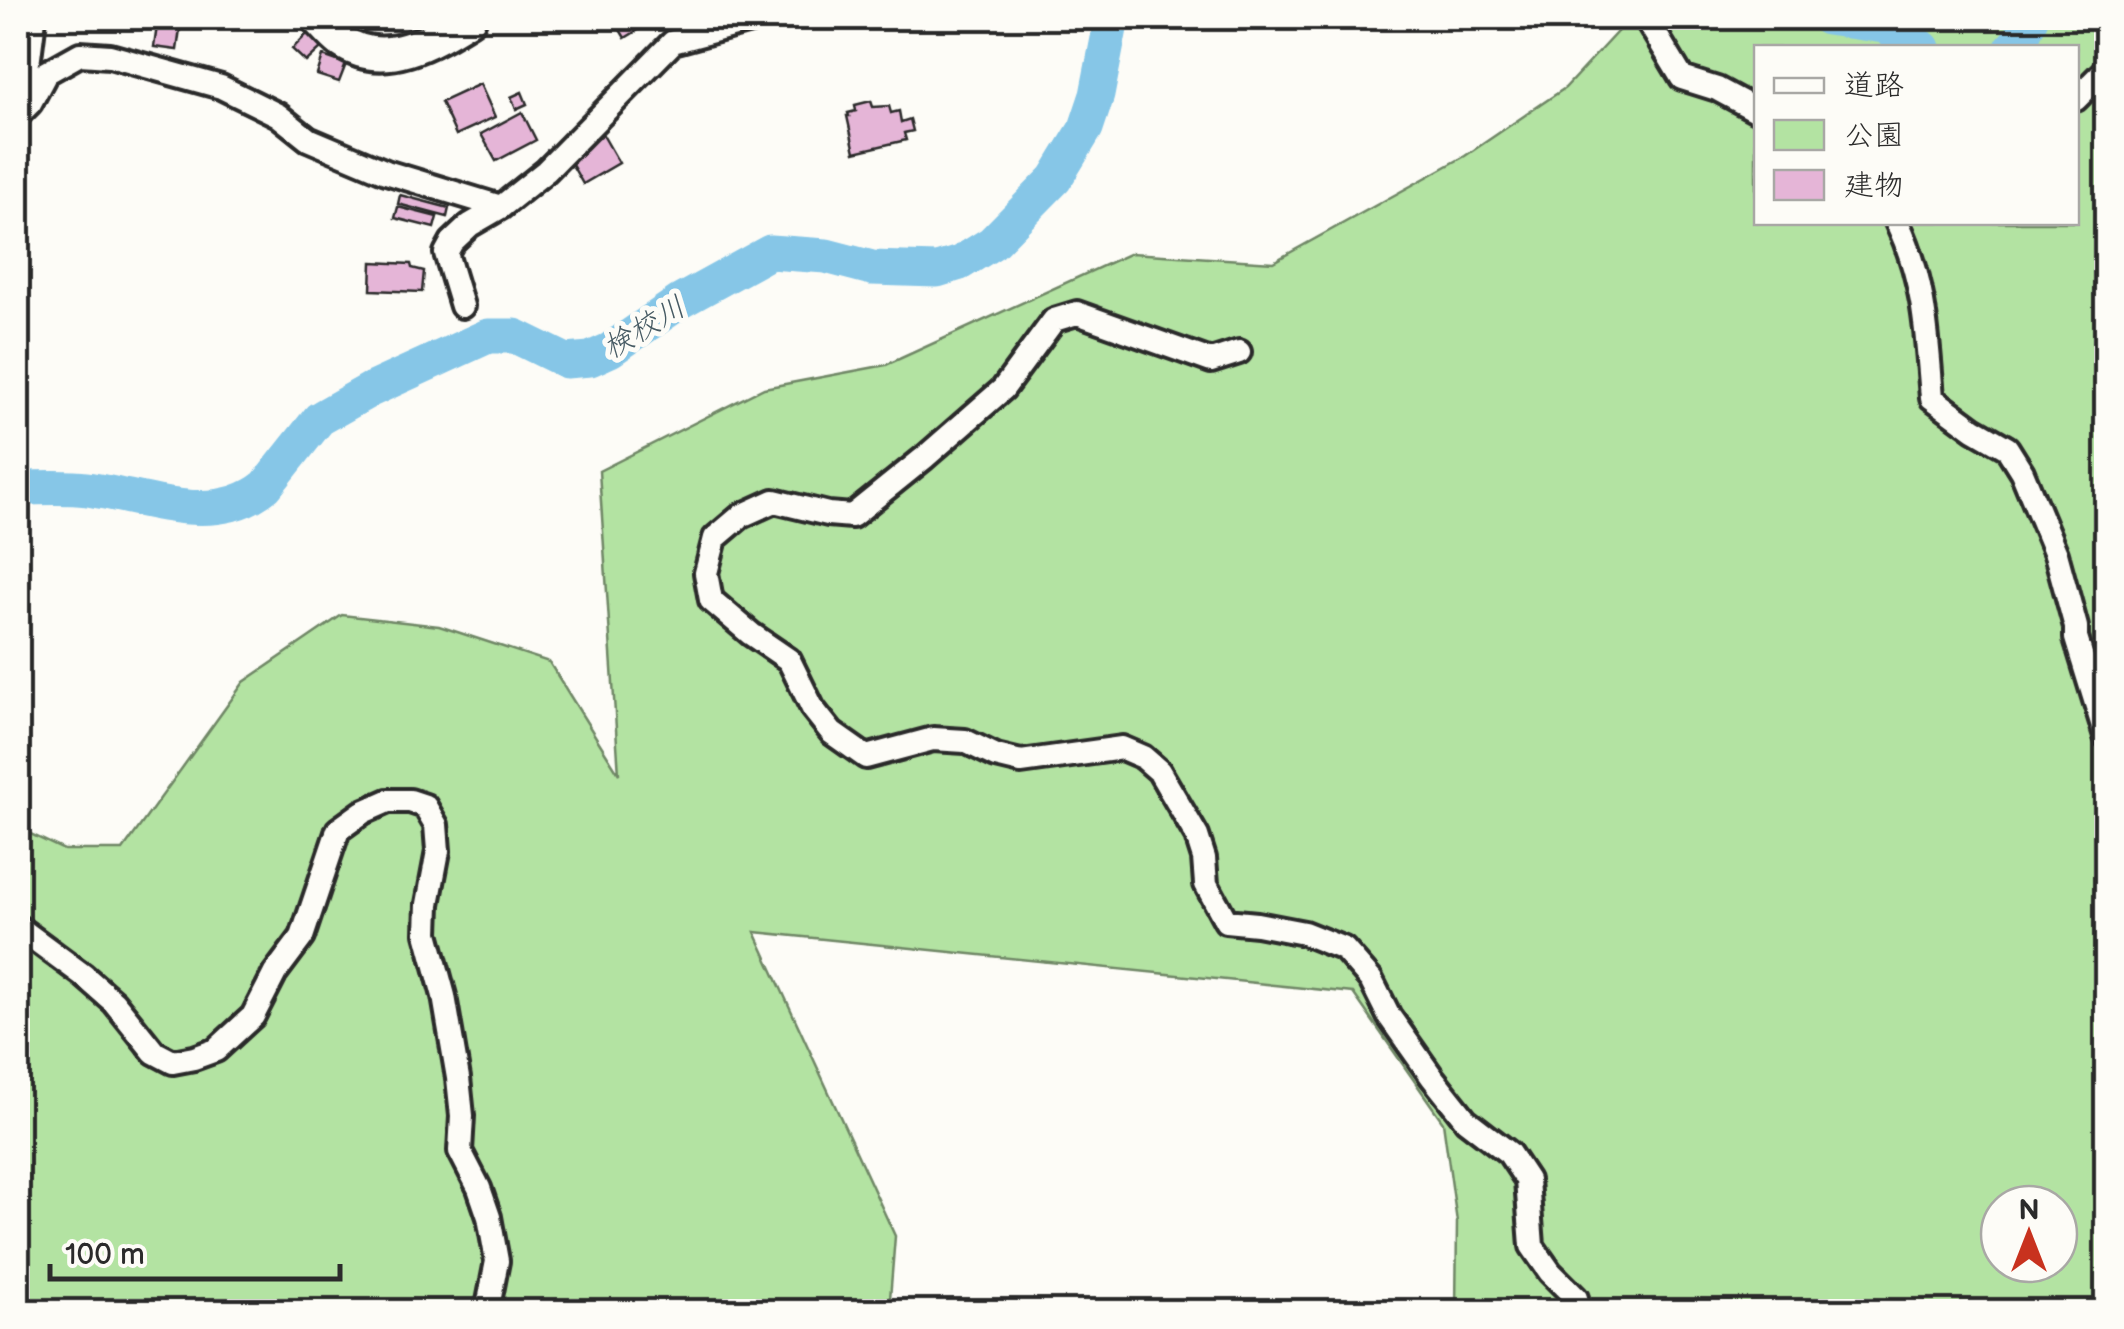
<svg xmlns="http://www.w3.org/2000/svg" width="2124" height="1329" font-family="'Balsamiq Sans','Klee One',sans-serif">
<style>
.green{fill:#b3e3a2;stroke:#6f8766;stroke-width:2.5;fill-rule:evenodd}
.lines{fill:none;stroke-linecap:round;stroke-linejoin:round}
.river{stroke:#86c6e7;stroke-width:35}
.building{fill:#e5b5d7;stroke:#2b2b2b;stroke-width:2.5}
.street-casing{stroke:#2b2b2b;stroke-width:30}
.secondary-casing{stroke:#2b2b2b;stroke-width:40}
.street{stroke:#fdfcf7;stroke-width:22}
.secondary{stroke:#fdfcf7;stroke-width:32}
.labels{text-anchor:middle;stroke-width:10;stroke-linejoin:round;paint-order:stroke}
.water-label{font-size:30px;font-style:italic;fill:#465a63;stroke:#fdfcf7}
</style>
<rect width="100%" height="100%" fill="#fdfcf7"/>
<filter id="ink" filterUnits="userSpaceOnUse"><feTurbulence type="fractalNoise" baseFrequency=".01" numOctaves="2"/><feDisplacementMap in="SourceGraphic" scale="20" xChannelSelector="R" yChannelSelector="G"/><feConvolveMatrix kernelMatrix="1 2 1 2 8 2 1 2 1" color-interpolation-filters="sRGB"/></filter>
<g filter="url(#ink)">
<path class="green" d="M 1630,18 L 2106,18 L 2106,1311 L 1456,1311 L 1457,1222 L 1443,1122 L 1353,993 L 755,932 L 895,1236 L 889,1311 L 18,1311 L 18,828 L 64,850 L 123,850 L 244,682 L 342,615 L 439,626 L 549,662 L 619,774 L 599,471 L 764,388 L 886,365 L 1131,253 L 1273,262 L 1465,156 L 1565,88 ZM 1756,48 L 2076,48 L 2076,222 L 1756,222 ZM 1999,1204 L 2059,1204 L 2059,1264 L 1999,1264 Z"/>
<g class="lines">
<path class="river" d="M 1827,18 L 1884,26 L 1923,48
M 2012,48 L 2022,37 L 2031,18
M 18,488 C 40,488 65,486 87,489 C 145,497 215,528 266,486 L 319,419 L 324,416 L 370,390 L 488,336 L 515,336 L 566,361 L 590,359 L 610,350 L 681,301 L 770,252 L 826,256 L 872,268 L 937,270 L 960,263 L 992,243 L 1055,179 L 1086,128 L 1097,95 L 1112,18"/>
</g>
<path class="building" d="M 613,18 L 658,18 L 625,38 Z
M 157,26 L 180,29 L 177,50 L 154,47 Z
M 307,34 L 321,48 L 306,62 L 292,49 Z
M 323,56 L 346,64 L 339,82 L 317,75 Z
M 480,84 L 495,117 L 456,135 L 441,102 Z
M 522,92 L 527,104 L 516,109 L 511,97 Z
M 871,101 L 873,107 L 889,106 L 891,113 L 899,111 L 901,122 L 910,119 L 913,131 L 904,133 L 906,140 L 855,152 L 847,116 L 849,116 L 848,113 L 856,111 L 855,105 Z
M 522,112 L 536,140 L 496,161 L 481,134 Z
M 603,135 L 619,163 L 583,184 L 567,156 Z
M 400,195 L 449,208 L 447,217 L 398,204 Z
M 398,207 L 437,217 L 434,228 L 395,218 Z
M 372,262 L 411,264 L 412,268 L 424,271 L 422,292 L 371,290 Z"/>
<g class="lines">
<g class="street-casing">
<path id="street" d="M 1646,18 L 1682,78 L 1717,89 L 1756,110
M 2076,99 L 2106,69
M 18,115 L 30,103 L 46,73 L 80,54 L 110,56 L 221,87 L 278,115 L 308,139 L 386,172 L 501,207
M 1897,222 C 1925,280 1927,336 1932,398 L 1974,429 L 2007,448 L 2022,472 L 2056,554 L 2076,627 L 2076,638 L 2106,736
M 462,306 L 446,253 L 452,242 L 470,225 L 501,207 L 546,171 L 673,42 L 761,18
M 1239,352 L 1211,361 L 1077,313 L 1054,320 L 1003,389 L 924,458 L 852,516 L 828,514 L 774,501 L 741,516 L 715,538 L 706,573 L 711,600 L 751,634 L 789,660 L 813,709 L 832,733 L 866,757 L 933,739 L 965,741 L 996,756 L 1021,762 L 1122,748 L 1143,757 L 1159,771 L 1197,836 L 1204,858 L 1206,884 L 1226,921 L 1257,924 L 1304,933 L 1344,949 L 1371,980 L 1389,1016 L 1432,1077 L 1466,1120 L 1509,1153 L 1527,1180 L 1532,1246 L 1550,1272 L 1576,1298 L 1579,1312
M 18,927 L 83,975 L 114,1002 L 154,1052 L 173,1062 L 194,1058 L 216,1050 L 253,1016 L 275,973 L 302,937 L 338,830 L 363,812 L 388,801 L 410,801 L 425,806 L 436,825 L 438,851 L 428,904 L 427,933 L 444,996 L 458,1078 L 462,1116 L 460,1151 L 479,1188 L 489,1217 L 497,1261 L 487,1312"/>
</g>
<g class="secondary-casing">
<path id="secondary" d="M 318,18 C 325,25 333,35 341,41 C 384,71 432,41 469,18
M 18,81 L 24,57 L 29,18"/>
</g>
<use href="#street" class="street"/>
<use href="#secondary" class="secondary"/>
</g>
</g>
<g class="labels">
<g class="water-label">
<text transform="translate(644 327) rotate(-31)" y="10">検校川</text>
</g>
</g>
<rect width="2124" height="1329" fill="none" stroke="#fdfcf7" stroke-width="60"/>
<rect x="30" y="30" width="2064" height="1269" fill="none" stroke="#2b2b2b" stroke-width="4" filter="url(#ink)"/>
<rect x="1754" y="45" width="325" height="180" fill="#fdfcf7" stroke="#a9a8a5" stroke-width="2.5"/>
<rect x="1774" y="78" width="50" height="15" fill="#fdfcf7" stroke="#a9a8a5" stroke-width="2.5"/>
<text x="1844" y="95" font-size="30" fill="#2b2b2b">道路</text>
<rect x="1774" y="120" width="50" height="30" fill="#b3e3a2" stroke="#a9a8a5" stroke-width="2.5"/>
<text x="1844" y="145" font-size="30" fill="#2b2b2b">公園</text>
<rect x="1774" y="170" width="50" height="30" fill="#e5b5d7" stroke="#a9a8a5" stroke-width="2.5"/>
<text x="1844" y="195" font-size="30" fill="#2b2b2b">建物</text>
<g transform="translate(2029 1234)"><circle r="48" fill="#fdfcf7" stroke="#a9a8a5" stroke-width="2.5"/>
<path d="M0-8L18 38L0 25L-18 38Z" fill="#c8321e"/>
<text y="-15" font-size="28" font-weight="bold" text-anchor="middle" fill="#2b2b2b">N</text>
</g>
<path d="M50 1264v15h290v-15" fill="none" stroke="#2b2b2b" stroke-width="5"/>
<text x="65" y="1264" font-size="30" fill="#2b2b2b" stroke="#fdfcf7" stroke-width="8" paint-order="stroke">100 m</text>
</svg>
